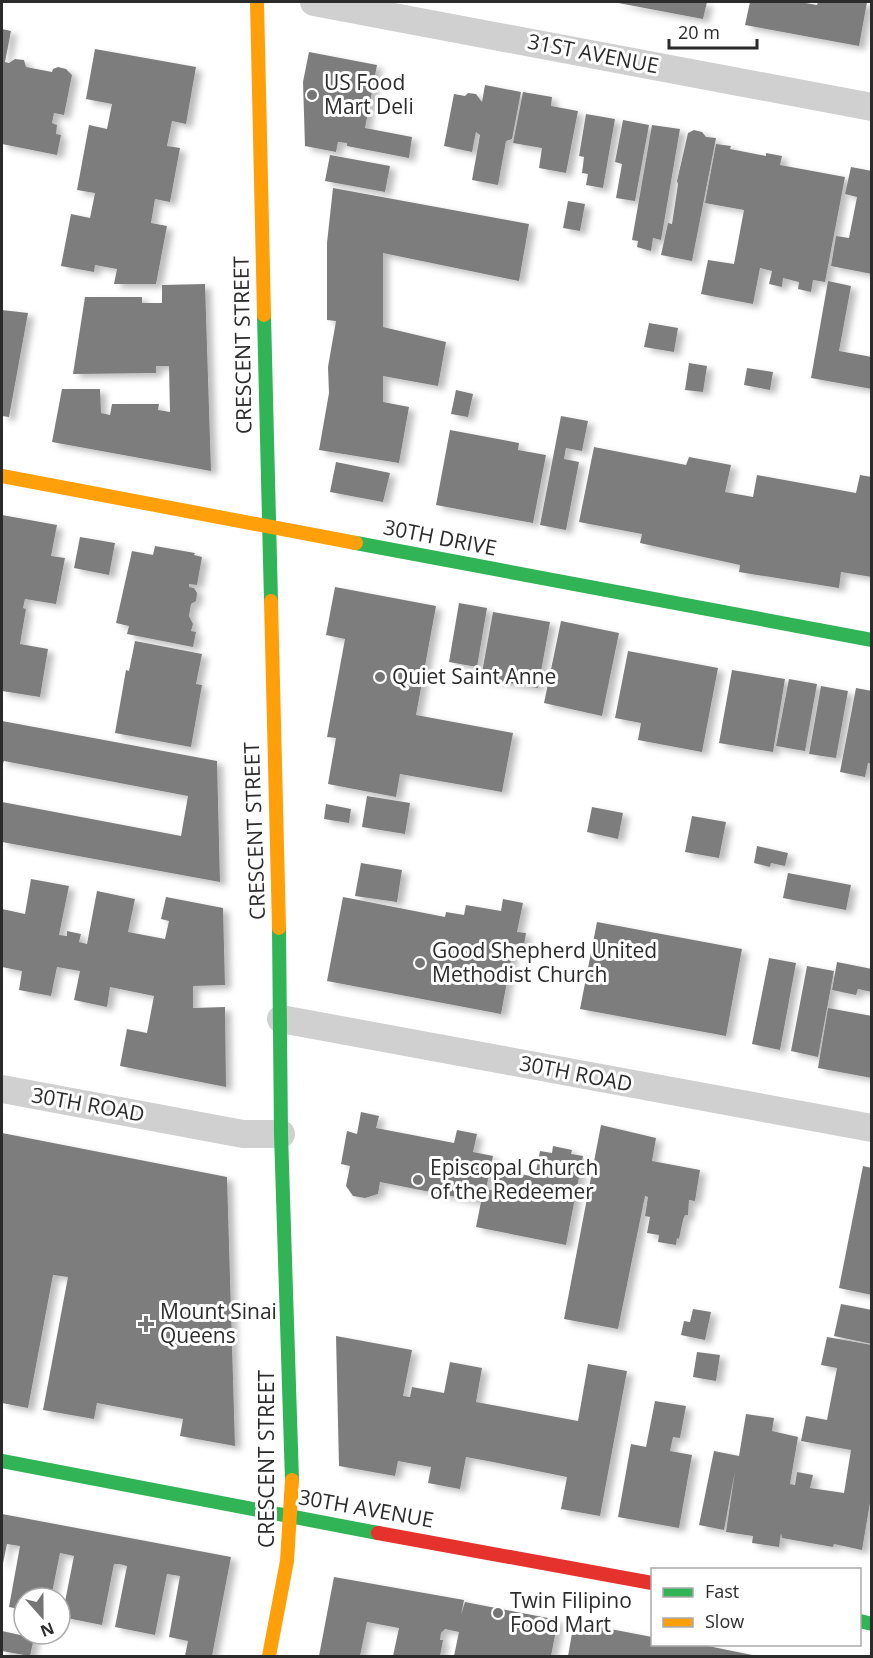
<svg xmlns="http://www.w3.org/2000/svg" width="873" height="1658" font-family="'Open Sans',sans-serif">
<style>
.building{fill:#7d7d7d;filter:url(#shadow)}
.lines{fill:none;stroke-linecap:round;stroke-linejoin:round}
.street{stroke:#d0d0d0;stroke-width:28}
.fast{stroke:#30b455;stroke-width:14}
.slow{stroke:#ff9f0a;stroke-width:14}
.jam{stroke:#e5322d;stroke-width:14}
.poi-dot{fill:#757575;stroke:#fff;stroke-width:2}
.labels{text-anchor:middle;stroke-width:6;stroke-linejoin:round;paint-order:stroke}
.street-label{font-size:21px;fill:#2b2b2b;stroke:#fff}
.poi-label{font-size:21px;fill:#2b2b2b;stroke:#fff;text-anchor:start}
</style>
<defs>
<filter id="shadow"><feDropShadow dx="6" dy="4" stdDeviation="3" flood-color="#0004"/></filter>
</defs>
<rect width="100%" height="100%" fill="#fff"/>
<path class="building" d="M 613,2 L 707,2 L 703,19 Z
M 750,2 L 800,2 L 817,5 L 818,2 L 867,2 L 859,46 L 745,25 Z
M 2,29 L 11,31 L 5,62 L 9,63 L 15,59 L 24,60 L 26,67 L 52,72 L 53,69 L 58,67 L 66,69 L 72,75 L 64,115 L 54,113 L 52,123 L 57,125 L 56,134 L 61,135 L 57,155 L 2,144 Z
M 95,49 L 196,67 L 186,124 L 172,121 L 167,146 L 180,148 L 170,202 L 155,199 L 151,223 L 167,226 L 156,284 L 114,284 L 117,269 L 95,265 L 94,272 L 61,266 L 71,214 L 90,218 L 95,193 L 77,190 L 89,125 L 107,129 L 112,104 L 86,99 Z
M 309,52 L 377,65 L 365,128 L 412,137 L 409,158 L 347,146 L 347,143 L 338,142 L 336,152 L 305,146 L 303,82 Z
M 485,85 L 521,92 L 512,139 L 506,141 L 498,185 L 472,180 L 480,135 L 476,132 L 472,152 L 444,146 L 454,94 L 465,96 L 468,93 L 476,94 L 482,102 Z
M 523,92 L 552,97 L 551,106 L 578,111 L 566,173 L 539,168 L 542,148 L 513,143 Z
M 586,114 L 615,119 L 603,188 L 586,185 L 588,174 L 582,173 L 584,157 L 579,156 Z
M 623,120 L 649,125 L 635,201 L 616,198 L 622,164 L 615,162 Z
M 652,125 L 680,129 L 661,240 L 653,238 L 651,251 L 637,247 L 638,241 L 632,240 Z
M 694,130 L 702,132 L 706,137 L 716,138 L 692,261 L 661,255 L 668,223 L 672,224 L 678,184 L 677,181 L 688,133 Z
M 716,144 L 731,146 L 730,149 L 766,156 L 766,153 L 782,156 L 780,165 L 845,177 L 825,282 L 813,280 L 811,292 L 798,289 L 799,282 L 783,278 L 782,287 L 769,284 L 772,271 L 760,268 L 753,304 L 701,294 L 708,260 L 734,264 L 744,210 L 705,203 Z
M 330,155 L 390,166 L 385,192 L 325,181 Z
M 851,167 L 872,171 L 872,274 L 831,266 L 836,236 L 849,238 L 857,197 L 845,194 Z
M 333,188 L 529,224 L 519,281 L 383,253 L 383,327 L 446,342 L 438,386 L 383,376 L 383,402 L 409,407 L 399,463 L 319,450 L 329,393 L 328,367 L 336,321 L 327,320 L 327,243 Z
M 568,201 L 585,204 L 580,231 L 563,228 Z
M 828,281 L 851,286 L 839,351 L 872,357 L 872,389 L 811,378 Z
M 205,284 L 211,471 L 52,442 L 62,389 L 100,389 L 101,413 L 110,415 L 112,404 L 159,404 L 158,410 L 170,412 L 169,366 L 156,366 L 156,373 L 73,374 L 85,297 L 142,297 L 142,303 L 162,303 L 162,285 Z
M 2,310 L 28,313 L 9,417 L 2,416 Z
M 649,323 L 678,328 L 674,352 L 644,347 Z
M 689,363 L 707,366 L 703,392 L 685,390 Z
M 747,368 L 773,372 L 770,390 L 744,385 Z
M 456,390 L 473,394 L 468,417 L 451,414 Z
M 561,416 L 588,421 L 582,451 L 566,448 L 564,459 L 579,462 L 566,530 L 540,525 Z
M 450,430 L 519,443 L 518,450 L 546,455 L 533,523 L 436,505 Z
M 594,447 L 686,465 L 689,457 L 731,465 L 725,492 L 753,497 L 757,475 L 856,493 L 860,475 L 872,477 L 872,577 L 841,572 L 839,588 L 739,572 L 740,565 L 640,543 L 642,534 L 579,522 Z
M 336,462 L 390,473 L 383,502 L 330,492 Z
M 2,515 L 57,525 L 51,556 L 65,558 L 56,604 L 25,599 L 23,608 L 26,609 L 20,644 L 48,649 L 40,697 L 2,691 Z
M 80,537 L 115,543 L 109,575 L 74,568 Z
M 155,546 L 195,553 L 194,555 L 202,557 L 197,585 L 189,584 L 189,587 L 194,588 L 197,593 L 196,601 L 191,604 L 189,616 L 193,624 L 191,631 L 196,632 L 193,647 L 127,634 L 129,626 L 116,623 L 132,551 L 153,555 Z
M 335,587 L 436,606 L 416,715 L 513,733 L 502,792 L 400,774 L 396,797 L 328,784 L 336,738 L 327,737 L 345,639 L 326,635 Z
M 459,603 L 487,608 L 477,667 L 449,662 Z
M 493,612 L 550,622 L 538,688 L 481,678 Z
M 561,621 L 619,633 L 602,716 L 544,703 Z
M 135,641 L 202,654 L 196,684 L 202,685 L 191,747 L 115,733 L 126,670 L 129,671 Z
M 628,651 L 718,668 L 702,752 L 638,740 L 641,723 L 615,718 Z
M 732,670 L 785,679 L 773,752 L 719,743 Z
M 789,679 L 817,684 L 805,751 L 776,746 Z
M 821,686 L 848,691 L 836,758 L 809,754 Z
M 856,688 L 872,691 L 872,759 L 871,763 L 868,763 L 865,777 L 840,772 Z
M 2,721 L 217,761 L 220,882 L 2,842 L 2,802 L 181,836 L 188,796 L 4,761 L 2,766 Z
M 367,796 L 410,803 L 405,834 L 362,827 Z
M 326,804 L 351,809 L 349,823 L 324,819 Z
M 592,807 L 623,813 L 618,839 L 587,832 Z
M 692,816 L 726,822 L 719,858 L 685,852 Z
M 757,846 L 788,853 L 785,866 L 771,863 L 770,867 L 754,863 Z
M 361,863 L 402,870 L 397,902 L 355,896 Z
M 788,873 L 851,885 L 846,910 L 783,898 Z
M 31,879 L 69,886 L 59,935 L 67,936 L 67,931 L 81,934 L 79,942 L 87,944 L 97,891 L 135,899 L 128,932 L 165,939 L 169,921 L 161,919 L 166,897 L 223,908 L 225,985 L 193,986 L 193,1008 L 225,1007 L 226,1087 L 120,1066 L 127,1029 L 147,1033 L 154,996 L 110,987 L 107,1007 L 74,1000 L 80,971 L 57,967 L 51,996 L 19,990 L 22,971 L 2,967 L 2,909 L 25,914 Z
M 343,897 L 445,917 L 446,912 L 464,915 L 466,905 L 501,911 L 503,899 L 523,903 L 517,932 L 526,933 L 524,945 L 514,944 L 501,1014 L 327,981 Z
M 597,922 L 742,949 L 726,1036 L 580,1009 Z
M 769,958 L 796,963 L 780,1050 L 752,1044 Z
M 837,962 L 872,969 L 872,992 L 858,989 L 856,995 L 832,990 Z
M 807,966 L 834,971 L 818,1057 L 791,1051 Z
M 828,1008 L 872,1016 L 872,1078 L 818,1068 Z
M 361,1112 L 379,1116 L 376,1128 L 454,1143 L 457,1130 L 477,1134 L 473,1152 L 493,1156 L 486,1189 L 497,1191 L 501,1170 L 535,1177 L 540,1151 L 552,1153 L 553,1146 L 572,1150 L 571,1154 L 583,1156 L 566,1245 L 476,1227 L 481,1202 L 380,1182 L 378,1194 L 365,1198 L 353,1196 L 346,1186 L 350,1166 L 341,1164 L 347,1131 L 357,1134 Z
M 601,1125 L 656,1138 L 652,1161 L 700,1170 L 695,1201 L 689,1200 L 688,1215 L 685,1215 L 683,1220 L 679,1239 L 677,1238 L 676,1245 L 658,1242 L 659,1235 L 647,1233 L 650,1217 L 645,1216 L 648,1197 L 645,1196 L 618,1329 L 564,1319 Z
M 2,1133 L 227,1177 L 235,1446 L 180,1436 L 183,1419 L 97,1403 L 94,1419 L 43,1410 L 68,1277 L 53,1275 L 28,1408 L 2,1403 Z
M 863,1166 L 872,1168 L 872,1295 L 839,1288 Z
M 841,1304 L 872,1310 L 872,1344 L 834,1336 Z
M 693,1309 L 711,1312 L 705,1340 L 681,1335 L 684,1321 L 690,1322 Z
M 336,1336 L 412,1350 L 403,1396 L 410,1397 L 412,1387 L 444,1393 L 450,1362 L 482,1368 L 476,1402 L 578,1421 L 588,1364 L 627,1371 L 600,1516 L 561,1509 L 567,1477 L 493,1462 L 466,1457 L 460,1489 L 428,1483 L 431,1467 L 398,1461 L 395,1476 L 339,1466 Z
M 827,1337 L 872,1345 L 872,1491 L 862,1550 L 834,1544 L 833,1547 L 782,1538 L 781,1533 L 779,1547 L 752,1543 L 753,1536 L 726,1532 L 735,1471 L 724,1530 L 699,1525 L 714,1451 L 739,1456 L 746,1414 L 774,1418 L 772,1431 L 798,1437 L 790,1484 L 795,1485 L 797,1472 L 813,1475 L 810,1488 L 844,1493 L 851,1450 L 801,1441 L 806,1416 L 827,1420 L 837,1368 L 821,1365 Z
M 697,1352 L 720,1355 L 716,1381 L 693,1377 Z
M 655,1401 L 686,1406 L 680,1438 L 673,1437 L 670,1451 L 692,1455 L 679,1528 L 618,1517 L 631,1444 L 646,1447 Z
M 2,1514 L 231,1557 L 212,1656 L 185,1656 L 188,1641 L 169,1637 L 180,1576 L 167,1574 L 155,1635 L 115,1627 L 127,1566 L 119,1564 L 114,1564 L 102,1625 L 62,1617 L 74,1556 L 60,1553 L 51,1598 L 24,1598 L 24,1610 L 9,1607 L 20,1546 L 7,1544 L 2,1568 Z
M 334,1577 L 464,1600 L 461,1615 L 465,1602 L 558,1620 L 551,1656 L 454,1656 L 459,1632 L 445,1629 L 441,1633 L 440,1640 L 443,1640 L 440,1656 L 393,1656 L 399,1628 L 367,1622 L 360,1656 L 319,1656 Z
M 574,1622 L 652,1637 L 652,1644 L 708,1646 L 757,1656 L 568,1656 Z
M 2,1631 L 34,1638 L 30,1656 L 2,1651 Z"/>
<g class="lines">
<path class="street" d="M 314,2 L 872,107
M 281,1019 L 872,1128
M 2,1089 L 243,1134 L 281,1134"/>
<path class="fast" d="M 264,315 L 271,601
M 356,543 L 872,640
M 279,928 L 281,1134 L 292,1480
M 2,1461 L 378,1533
M 860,1621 L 872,1624"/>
<path class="slow" d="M 257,2 L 264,315
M 2,476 L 356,543
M 271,601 L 279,928
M 269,1656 L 287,1561 L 292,1480"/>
<path class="jam" d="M 378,1533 L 652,1583"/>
</g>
<g class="poi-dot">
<circle cx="312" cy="95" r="6"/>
<circle cx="380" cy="677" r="6"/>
<circle cx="420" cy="963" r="6"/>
<circle cx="418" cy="1180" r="6"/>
<path d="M143 1315h6v6h6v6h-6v6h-6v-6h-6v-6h6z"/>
<circle cx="498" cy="1613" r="6"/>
</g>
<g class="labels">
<g class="street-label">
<text transform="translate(593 54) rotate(11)" y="7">31ST AVENUE</text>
<text transform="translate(243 345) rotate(-91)" y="7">CRESCENT STREET</text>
<text transform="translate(440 538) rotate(11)" y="7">30TH DRIVE</text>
<text transform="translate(255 831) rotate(-92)" y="7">CRESCENT STREET</text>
<text transform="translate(576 1074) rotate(11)" y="7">30TH ROAD</text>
<text transform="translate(88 1105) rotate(10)" y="7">30TH ROAD</text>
<text transform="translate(267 1459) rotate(-90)" y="7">CRESCENT STREET</text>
<text transform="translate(366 1509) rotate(10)" y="7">30TH AVENUE</text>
</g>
<g class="poi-label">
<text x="324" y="90">US Food<tspan x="324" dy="24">Mart Deli</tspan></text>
<text x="392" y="684">Quiet Saint Anne</text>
<text x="432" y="958">Good Shepherd United<tspan x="432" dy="24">Methodist Church</tspan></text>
<text x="430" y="1175">Episcopal Church<tspan x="430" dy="24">of the Redeemer</tspan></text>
<text x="160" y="1319">Mount Sinai<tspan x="160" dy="24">Queens</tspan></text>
<text x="510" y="1608">Twin Filipino<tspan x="510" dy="24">Food Mart</tspan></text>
</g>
</g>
<rect width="873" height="1658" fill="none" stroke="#2b2b2b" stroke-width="6"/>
<rect x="651" y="1568" width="210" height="78" fill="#ffffff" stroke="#aaaaaa" stroke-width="1.5"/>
<rect x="663" y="1588" width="30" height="9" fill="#30b455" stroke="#aaaaaa" stroke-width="1.5"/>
<text x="705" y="1598" font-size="18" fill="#2b2b2b">Fast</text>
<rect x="663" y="1618" width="30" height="9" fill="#ff9f0a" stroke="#aaaaaa" stroke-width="1.5"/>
<text x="705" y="1628" font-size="18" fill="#2b2b2b">Slow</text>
<g transform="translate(42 1616) rotate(159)"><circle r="28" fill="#ffffff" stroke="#aaaaaa" stroke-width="1.5"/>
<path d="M0-4.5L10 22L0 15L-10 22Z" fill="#757575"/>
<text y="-9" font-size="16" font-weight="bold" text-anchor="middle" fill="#2b2b2b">N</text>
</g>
<path d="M669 39v9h88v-9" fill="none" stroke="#2b2b2b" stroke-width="3"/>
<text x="678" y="39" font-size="18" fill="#2b2b2b" stroke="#ffffff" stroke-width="4.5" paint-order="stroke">20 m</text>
</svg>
